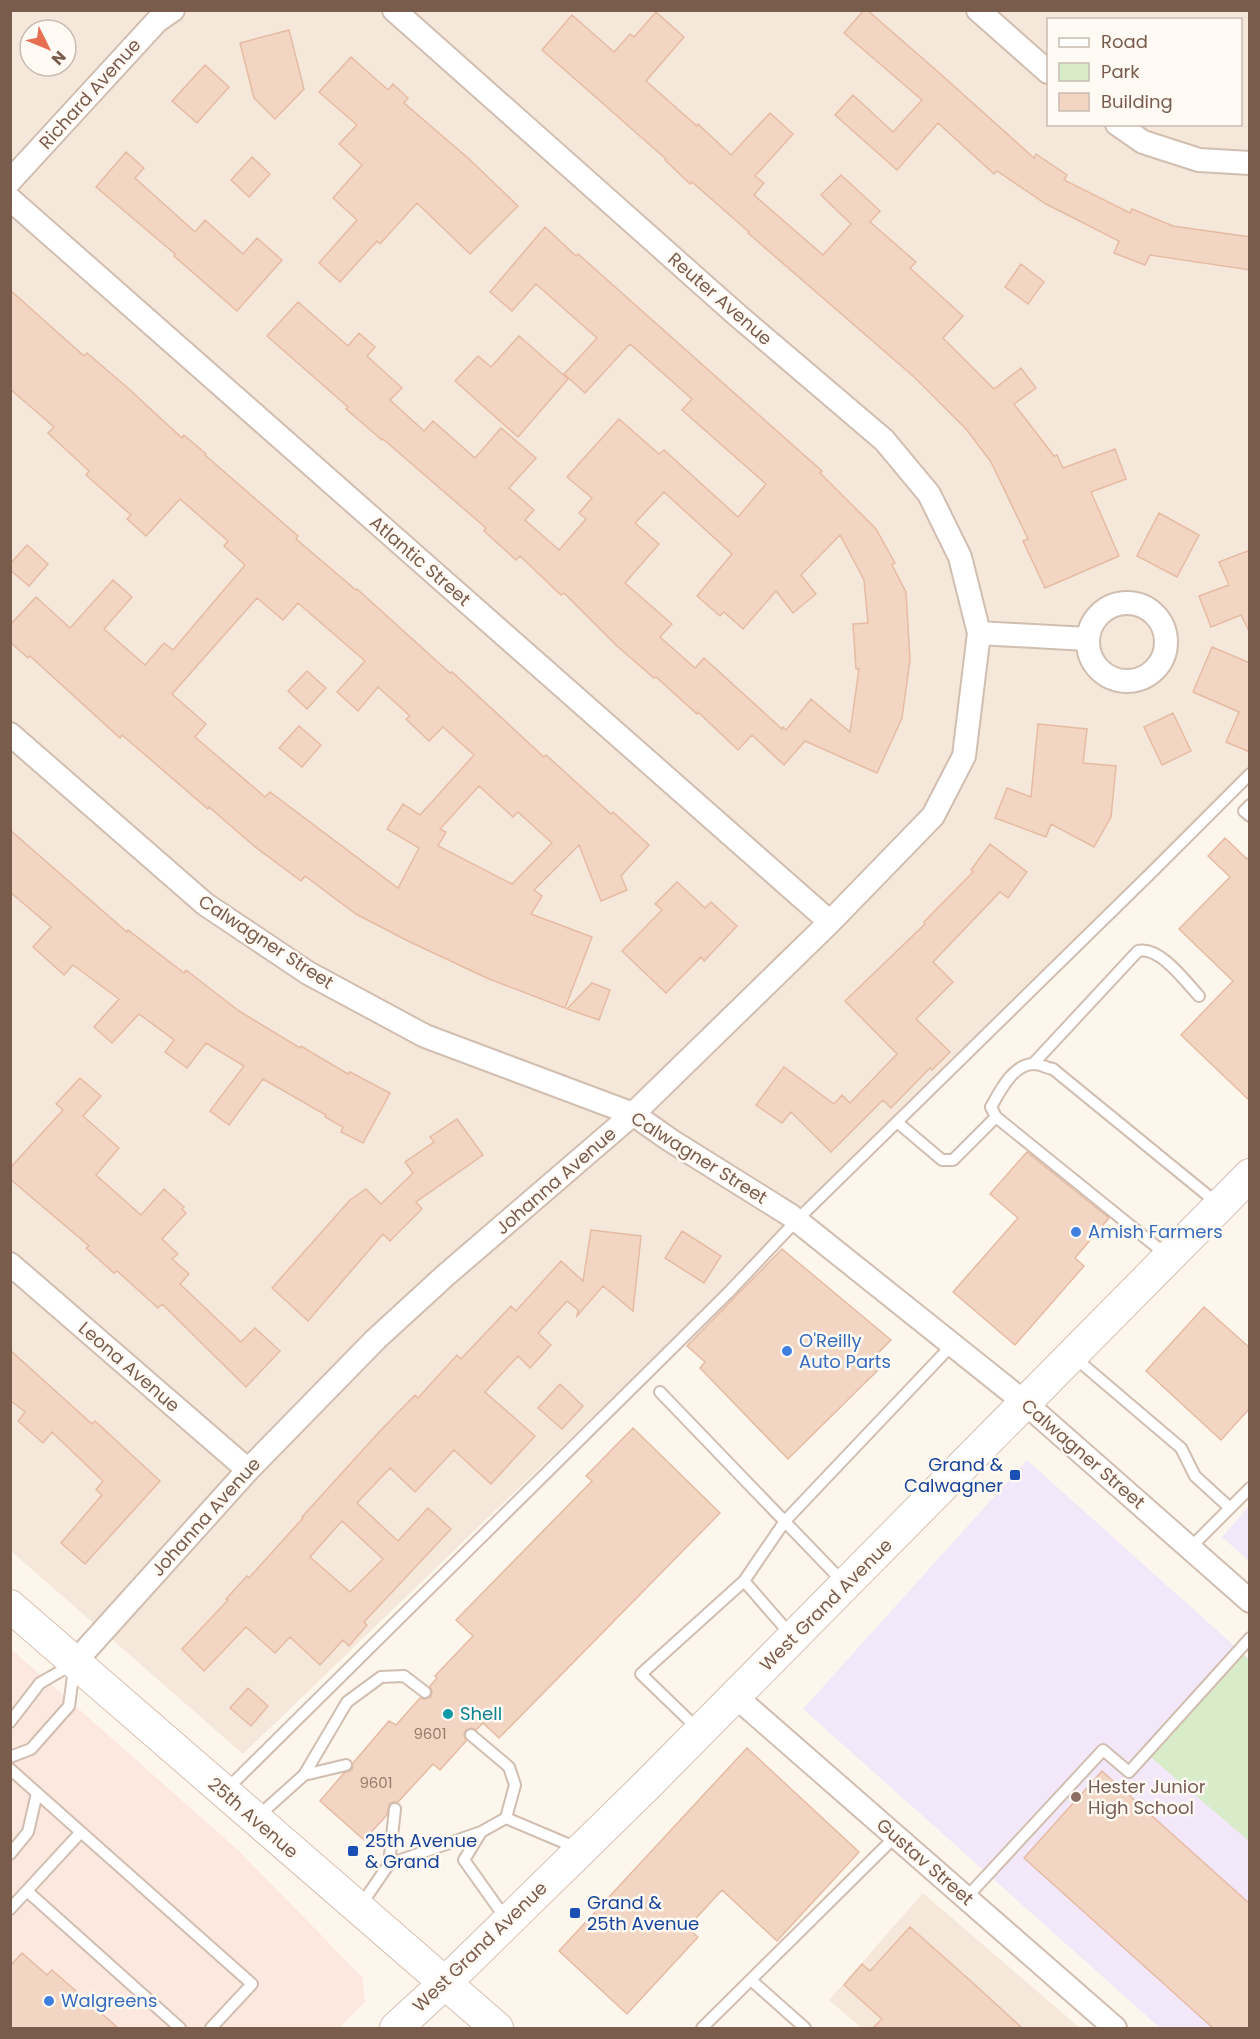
<svg xmlns="http://www.w3.org/2000/svg" width="1260" height="2039" font-family="Poppins,sans-serif">
<style>
.residential{fill:#f5e8da;fill-rule:evenodd}
.commercial{fill:#fde8e0}
.education{fill:#f3e8fa}
.green{fill:#d8ecc9}
.building{fill:#f3d5c3;stroke:#e6bba3;stroke-width:1.5;fill-rule:evenodd}
.lines{fill:none;stroke-linecap:round;stroke-linejoin:round}
.lane-casing{stroke:#d1beb0;stroke-width:14}
.street-casing{stroke:#d1beb0;stroke-width:26}
.secondary-casing{stroke:#d6c0b0;stroke-width:34}
.lane{stroke:#fff;stroke-width:10}
.street{stroke:#fff;stroke-width:22}
.secondary{stroke:#fff;stroke-width:32}
.shop-dot{fill:#3f7fe0;stroke:#fffaf3;stroke-width:2}
.transit-dot{fill:#1a4fb4;stroke:#fffaf3;stroke-width:2}
.culture-dot{fill:#0f9aa8;stroke:#fffaf3;stroke-width:2}
.education-dot{fill:#8d6e63;stroke:#fffaf3;stroke-width:2}
.labels{text-anchor:middle;stroke-width:5;stroke-linejoin:round;paint-order:stroke}
.number-label{font-size:15px;fill:#987a6a}
.street-label{font-size:18px;fill:#7a5c4d;stroke:#fffaf3}
.shop-label{font-size:18px;fill:#366cbe;stroke:#fffaf3;text-anchor:start}
.transit-label{font-size:18px;fill:#164399;stroke:#fffaf3;text-anchor:start}
.culture-label{font-size:18px;fill:#0d838f;stroke:#fffaf3;text-anchor:start}
.education-label{font-size:18px;fill:#785e54;stroke:#fffaf3;text-anchor:start}
</style>
<rect width="100%" height="100%" fill="#fdf6ec"/>
<path class="residential" d="M 11,11 L 1249,11 L 1249,784 L 243,1754 L 11,1551 ZM 1048,20 L 1240,20 L 1240,124 L 1048,124 ZM 30,30 L 66,30 L 66,66 L 30,66 Z
M 923,1893 L 1080,2028 L 862,2028 L 829,2000 Z"/>
<path class="commercial" d="M 10,1648 L 239,1851 L 362,1977 L 365,2002 L 339,2028 L 11,2028 Z"/>
<path class="education" d="M 1027,1460 L 1249,1659 L 1249,2028 L 1160,2028 L 803,1709 Z
M 1249,1506 L 1249,1561 L 1222,1537 Z"/>
<path class="green" d="M 1238,1650 L 1249,1660 L 1249,1841 L 1146,1753 Z"/>
<path class="building" d="M 864,10 L 867,10 L 936,70 L 1034,158 L 1036,154 L 1067,175 L 1064,180 L 1130,213 L 1132,209 L 1173,226 L 1250,237 L 1250,270 L 1150,255 L 1145,265 L 1114,253 L 1119,241 L 1046,204 L 997,171 L 994,174 L 938,123 L 897,170 L 835,115 L 853,95 L 893,132 L 922,100 L 844,33 Z
M 656,12 L 684,37 L 646,81 L 697,126 L 698,124 L 731,155 L 770,113 L 793,134 L 755,176 L 764,183 L 754,195 L 823,255 L 851,224 L 821,195 L 841,175 L 880,211 L 870,222 L 916,262 L 910,268 L 963,316 L 943,338 L 994,389 L 1021,368 L 1036,388 L 1014,404 L 1054,456 L 1057,455 L 1063,468 L 1115,449 L 1126,479 L 1091,492 L 1119,556 L 1045,588 L 1023,541 L 1028,539 L 991,462 L 966,429 L 913,376 L 748,233 L 749,232 L 692,182 L 690,184 L 665,160 L 666,159 L 542,50 L 572,15 L 614,52 L 630,34 L 634,37 Z
M 289,30 L 304,89 L 275,119 L 254,98 L 240,43 Z
M 351,57 L 388,90 L 393,84 L 408,98 L 404,103 L 468,158 L 518,206 L 470,254 L 417,203 L 380,244 L 377,241 L 340,282 L 319,263 L 357,220 L 333,198 L 362,165 L 339,144 L 357,125 L 319,92 Z
M 205,65 L 229,87 L 197,123 L 172,101 Z
M 126,152 L 144,168 L 135,178 L 195,232 L 205,220 L 243,254 L 257,238 L 282,260 L 237,311 L 174,256 L 175,254 L 96,187 Z
M 252,157 L 270,174 L 249,197 L 231,180 Z
M 545,227 L 576,256 L 578,254 L 822,471 L 820,473 L 876,529 L 895,563 L 892,565 L 906,592 L 910,660 L 902,718 L 877,773 L 805,741 L 784,765 L 752,735 L 738,750 L 698,712 L 697,714 L 656,677 L 654,678 L 617,646 L 564,593 L 561,595 L 520,556 L 516,560 L 484,531 L 486,528 L 383,439 L 382,440 L 346,409 L 348,407 L 267,336 L 298,302 L 348,346 L 359,333 L 375,347 L 367,356 L 402,388 L 390,400 L 424,431 L 433,421 L 475,458 L 501,428 L 536,458 L 509,488 L 534,510 L 525,520 L 559,550 L 586,519 L 579,513 L 592,498 L 567,477 L 619,419 L 659,454 L 664,450 L 738,517 L 766,484 L 682,410 L 692,399 L 630,344 L 585,393 L 564,374 L 597,338 L 536,284 L 512,311 L 490,292 ZM 664,492 L 732,554 L 697,596 L 720,616 L 724,612 L 743,629 L 776,591 L 793,613 L 816,594 L 801,575 L 840,535 L 864,580 L 868,623 L 853,624 L 856,669 L 859,669 L 850,732 L 811,699 L 786,730 L 783,727 L 782,729 L 704,658 L 695,668 L 660,637 L 672,624 L 625,583 L 659,544 L 635,523 Z
M 1021,264 L 1044,282 L 1028,304 L 1005,287 Z
M 10,290 L 84,356 L 87,353 L 129,389 L 182,438 L 184,435 L 206,454 L 205,455 L 298,536 L 296,539 L 356,590 L 357,589 L 450,673 L 452,672 L 544,757 L 546,755 L 611,814 L 613,812 L 649,845 L 621,876 L 627,890 L 601,901 L 579,845 L 534,890 L 542,896 L 531,914 L 592,937 L 565,1008 L 489,979 L 408,941 L 356,914 L 305,876 L 301,881 L 254,846 L 209,807 L 208,809 L 122,735 L 120,738 L 30,656 L 28,658 L 10,642 L 10,625 L 36,597 L 70,628 L 113,580 L 132,597 L 104,629 L 145,665 L 164,643 L 173,650 L 245,565 L 224,546 L 228,541 L 180,499 L 146,536 L 127,519 L 131,515 L 86,475 L 89,471 L 48,433 L 54,427 L 10,389 ZM 257,598 L 283,620 L 298,603 L 365,661 L 337,692 L 358,711 L 378,687 L 410,716 L 406,719 L 429,741 L 443,727 L 474,755 L 420,815 L 403,804 L 387,829 L 419,848 L 398,888 L 270,792 L 265,797 L 195,737 L 206,724 L 172,694 ZM 479,786 L 513,817 L 518,812 L 552,843 L 512,884 L 438,846 L 446,832 L 440,829 Z
M 519,336 L 568,379 L 518,437 L 455,381 L 478,356 L 491,367 Z
M 1159,513 L 1199,535 L 1177,577 L 1137,556 Z
M 27,545 L 48,564 L 29,586 L 10,570 L 10,564 Z
M 1250,550 L 1250,633 L 1241,615 L 1211,627 L 1199,596 L 1229,585 L 1219,562 Z
M 1212,647 L 1250,663 L 1250,752 L 1226,742 L 1239,712 L 1193,692 Z
M 307,671 L 326,688 L 307,709 L 288,691 Z
M 1173,713 L 1191,751 L 1162,765 L 1144,727 Z
M 1038,724 L 1087,729 L 1083,763 L 1116,766 L 1111,817 L 1094,847 L 1051,824 L 1046,837 L 995,818 L 1007,788 L 1031,797 Z
M 299,726 L 321,745 L 302,767 L 279,748 Z
M 10,830 L 127,932 L 128,930 L 184,973 L 186,970 L 239,1011 L 300,1048 L 301,1046 L 348,1074 L 350,1072 L 390,1093 L 363,1143 L 341,1132 L 343,1127 L 325,1117 L 326,1115 L 263,1079 L 229,1125 L 210,1111 L 244,1066 L 206,1043 L 187,1068 L 165,1052 L 174,1040 L 139,1014 L 112,1043 L 94,1027 L 119,999 L 73,965 L 64,975 L 33,947 L 51,927 L 10,892 Z
M 1225,838 L 1247,859 L 1250,856 L 1250,1101 L 1181,1035 L 1233,981 L 1179,929 L 1230,877 L 1208,856 Z
M 990,844 L 1027,872 L 1008,898 L 1000,892 L 933,962 L 953,982 L 916,1019 L 950,1052 L 932,1070 L 930,1068 L 891,1108 L 883,1100 L 831,1152 L 791,1112 L 782,1123 L 756,1105 L 784,1067 L 834,1104 L 842,1095 L 850,1103 L 897,1054 L 845,1001 L 925,924 L 924,922 L 973,872 L 971,870 Z
M 677,882 L 705,908 L 711,902 L 737,926 L 704,961 L 701,957 L 666,993 L 622,951 L 662,910 L 655,904 Z
M 592,983 L 610,990 L 599,1020 L 567,1009 Z
M 80,1078 L 101,1096 L 83,1116 L 119,1148 L 96,1175 L 141,1215 L 164,1189 L 184,1207 L 182,1209 L 186,1213 L 162,1239 L 178,1254 L 172,1259 L 189,1274 L 180,1284 L 241,1342 L 255,1328 L 280,1351 L 246,1387 L 162,1304 L 158,1308 L 117,1271 L 114,1273 L 86,1248 L 89,1246 L 10,1179 L 10,1168 L 63,1110 L 56,1104 Z
M 457,1119 L 483,1155 L 416,1202 L 422,1209 L 390,1241 L 383,1234 L 308,1321 L 272,1288 L 350,1200 L 366,1189 L 381,1204 L 413,1173 L 405,1162 L 434,1142 L 430,1137 Z
M 1027,1152 L 1109,1218 L 1075,1258 L 1084,1266 L 1015,1345 L 953,1292 L 1018,1218 L 990,1194 Z
M 591,1230 L 641,1236 L 633,1311 L 603,1286 L 577,1316 L 578,1310 L 567,1301 L 538,1333 L 551,1345 L 530,1368 L 518,1356 L 485,1392 L 535,1436 L 491,1484 L 454,1450 L 415,1492 L 390,1468 L 357,1503 L 398,1541 L 428,1508 L 451,1529 L 364,1622 L 367,1625 L 349,1646 L 343,1640 L 320,1665 L 290,1637 L 275,1653 L 246,1627 L 204,1671 L 182,1649 L 228,1600 L 226,1599 L 247,1576 L 249,1578 L 303,1518 L 302,1517 L 380,1431 L 415,1395 L 418,1398 L 457,1355 L 461,1359 L 511,1306 L 516,1311 L 561,1261 L 583,1281 ZM 342,1521 L 383,1559 L 350,1592 L 310,1557 Z
M 682,1231 L 721,1256 L 704,1283 L 665,1258 Z
M 782,1249 L 891,1340 L 874,1357 L 884,1364 L 788,1459 L 700,1368 L 705,1362 L 687,1346 Z
M 1204,1307 L 1250,1348 L 1250,1408 L 1221,1440 L 1146,1371 Z
M 10,1350 L 92,1424 L 95,1421 L 160,1481 L 85,1564 L 61,1543 L 102,1495 L 96,1490 L 103,1481 L 52,1432 L 43,1443 L 18,1421 L 25,1412 L 10,1400 Z
M 560,1384 L 583,1406 L 562,1429 L 538,1408 Z
M 633,1428 L 720,1513 L 499,1738 L 483,1723 L 476,1730 L 472,1728 L 466,1730 L 464,1734 L 466,1741 L 440,1770 L 433,1764 L 398,1802 L 393,1802 L 389,1804 L 387,1815 L 364,1840 L 320,1801 L 344,1773 L 352,1770 L 353,1763 L 389,1721 L 396,1725 L 420,1698 L 425,1699 L 431,1697 L 432,1692 L 430,1686 L 437,1678 L 435,1676 L 473,1636 L 456,1620 L 592,1481 L 586,1476 Z
M 248,1688 L 268,1706 L 251,1726 L 230,1708 Z
M 747,1748 L 859,1852 L 777,1941 L 722,1890 L 687,1928 L 698,1937 L 627,2014 L 559,1951 Z
M 1102,1771 L 1250,1904 L 1250,2028 L 1213,2028 L 1024,1858 Z
M 910,1927 L 973,1983 L 1022,2028 L 873,2028 L 882,2019 L 844,1985 L 862,1964 L 870,1971 Z
M 22,1953 L 47,1975 L 52,1970 L 118,2028 L 10,2028 L 10,1966 Z"/>
<g class="lines">
<g class="lane-casing">
<path id="lane" d="M 1250,805 L 1244,811 L 1250,816
M 1033,1064 L 1138,951 C 1160,946 1185,981 1199,996
M 897,1122 L 942,1160 L 953,1160 L 996,1117
M 1168,1256 L 996,1117 L 991,1107 C 1000,1091 1013,1064 1034,1064 C 1040,1064 1047,1068 1053,1069 L 1217,1203
M 1074,1357 L 1181,1448 L 1195,1476 L 1230,1508
M 660,1392 L 843,1582
M 1190,1548 L 1250,1488
M 744,1581 L 791,1635
M 10,1722 L 40,1683 L 73,1664
M 699,1730 L 641,1674 L 744,1581 L 785,1521 L 952,1345
M 471,1735 L 509,1767 L 515,1785 L 506,1818
M 10,1757 L 31,1749 L 69,1706 L 74,1669
M 10,1769 L 252,1984 L 211,2028
M 304,1775 L 347,1702 L 381,1677 L 404,1676 L 425,1692
M 226,1790 L 728,1293 L 797,1220 L 1154,870 L 1250,774
M 257,1817 L 304,1775 L 346,1765
M 481,1832 L 464,1860 L 506,1919
M 10,1854 L 28,1832 L 37,1793
M 389,1864 L 481,1832 L 506,1818 L 577,1848
M 27,1891 L 180,2028
M 966,1898 L 1103,1750 L 1129,1772 L 1250,1638
M 361,1905 L 389,1864 L 395,1809
M 10,1909 L 81,1832
M 751,1980 L 805,2028
M 702,2028 L 896,1836"/>
</g>
<g class="street-casing">
<path id="street" d="M 978,10 L 1048,72
M 1117,124 L 1143,142 L 1199,160 L 1250,163
M 10,181 L 157,21 L 173,10
M 10,199 L 830,922
M1088 642a39 39 0 1 1 78 0a39 39 0 1 1-78 0Z
M 979,633 L 1087,639
M 10,734 L 205,904 L 308,973 L 425,1036 L 633,1114 L 670,1140 L 790,1215 L 1024,1402 L 1250,1601
M 10,1264 L 248,1470
M 75,1662 L 248,1470 L 376,1339 L 447,1274 L 633,1114 L 830,922 L 933,816 L 964,756 L 979,633 L 960,557 L 929,494 L 884,440 L 736,314 L 394,10
M 735,1696 L 1115,2028"/>
</g>
<g class="secondary-casing">
<path id="secondary" d="M 10,1606 L 497,2028
M 396,2028 L 445,1983 L 647,1785 L 1250,1175"/>
</g>
<use href="#lane" class="lane"/>
<use href="#street" class="street"/>
<use href="#secondary" class="secondary"/>
</g>
<g class="shop-dot">
<circle cx="1076" cy="1232" r="6"/>
<circle cx="787" cy="1351" r="6"/>
<circle cx="49" cy="2001" r="6"/>
</g>
<g class="transit-dot">
<rect x="1009" y="1469" width="12" height="12" rx="3"/>
<rect x="347" y="1845" width="12" height="12" rx="3"/>
<rect x="569" y="1907" width="12" height="12" rx="3"/>
</g>
<circle class="culture-dot" cx="448" cy="1714" r="6"/>
<circle class="education-dot" cx="1076" cy="1797" r="6"/>
<g class="labels">
<g class="number-label">
<text x="430" y="1739">9601</text>
<text x="376" y="1788">9601</text>
</g>
<g class="street-label">
<text transform="translate(90 94) rotate(-48)" y="6">Richard Avenue</text>
<text transform="translate(720 299) rotate(41)" y="6">Reuter Avenue</text>
<text transform="translate(420 561) rotate(41)" y="6">Atlantic Street</text>
<text transform="translate(266 942) rotate(33)" y="6">Calwagner Street</text>
<text transform="translate(699 1158) rotate(32)" y="6">Calwagner Street</text>
<text transform="translate(556 1181) rotate(-41)" y="6">Johanna Avenue</text>
<text transform="translate(129 1367) rotate(41)" y="6">Leona Avenue</text>
<text transform="translate(1083 1454) rotate(41)" y="6">Calwagner Street</text>
<text transform="translate(206 1517) rotate(-48)" y="6">Johanna Avenue</text>
<text transform="translate(826 1605) rotate(-45)" y="6">West Grand Avenue</text>
<text transform="translate(253 1818) rotate(41)" y="6">25th Avenue</text>
<text transform="translate(925 1862) rotate(41)" y="6">Gustav Street</text>
<text transform="translate(480 1947) rotate(-44)" y="6">West Grand Avenue</text>
</g>
<g class="shop-label">
<text x="1088" y="1238">Amish Farmers</text>
<text x="799" y="1347">O'Reilly<tspan x="799" dy="21">Auto Parts</tspan></text>
<text x="61" y="2007">Walgreens</text>
</g>
<g class="transit-label">
<text x="1003" y="1471" text-anchor="end">Grand &amp;<tspan x="1003" dy="21">Calwagner</tspan></text>
<text x="365" y="1847">25th Avenue<tspan x="365" dy="21">&amp; Grand</tspan></text>
<text x="587" y="1909">Grand &amp;<tspan x="587" dy="21">25th Avenue</tspan></text>
</g>
<g class="culture-label">
<text x="460" y="1720">Shell</text>
</g>
<g class="education-label">
<text x="1088" y="1793">Hester Junior<tspan x="1088" dy="21">High School</tspan></text>
</g>
</g>
<rect width="1260" height="2039" fill="none" stroke="#7a5c4d" stroke-width="24"/>
<rect x="1047" y="18" width="195" height="108" fill="#fffaf3" stroke="#cabbb1" stroke-width="1.5"/>
<rect x="1059" y="38" width="30" height="9" fill="#ffffff" stroke="#cabbb1" stroke-width="1.5"/>
<text x="1101" y="48" font-size="18" fill="#7a5c4d">Road</text>
<rect x="1059" y="63" width="30" height="18" fill="#d8ecc9" stroke="#cabbb1" stroke-width="1.5"/>
<text x="1101" y="78" font-size="18" fill="#7a5c4d">Park</text>
<rect x="1059" y="93" width="30" height="18" fill="#f3d5c3" stroke="#cabbb1" stroke-width="1.5"/>
<text x="1101" y="108" font-size="18" fill="#7a5c4d">Building</text>
<g transform="translate(48 48) rotate(133)"><circle r="28" fill="#fffaf3" stroke="#cabbb1" stroke-width="1.5"/>
<path d="M0-4.5L10 22L0 15L-10 22Z" fill="#e76f51"/>
<text y="-9" font-size="16" font-weight="bold" text-anchor="middle" fill="#7a5c4d">N</text>
</g>
</svg>
